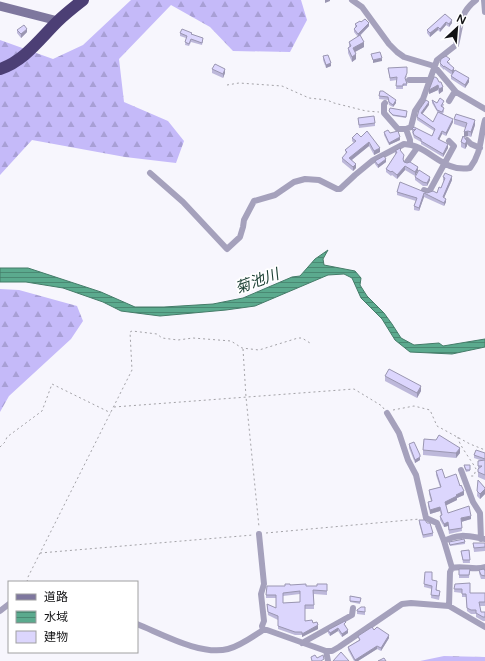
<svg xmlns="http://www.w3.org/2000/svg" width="485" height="661" font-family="'Varela Round','Noto Sans JP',sans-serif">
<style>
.forest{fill:url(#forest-firs)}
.water{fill:url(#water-rules);stroke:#457c69}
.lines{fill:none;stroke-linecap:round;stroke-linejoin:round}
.path{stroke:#a3a2a7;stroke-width:1;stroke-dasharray:2 3;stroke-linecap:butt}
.street{stroke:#a5a1bc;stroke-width:6}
.secondary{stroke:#7e779e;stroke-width:9}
.highway{stroke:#4c3f75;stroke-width:12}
.wall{fill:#bdb8da;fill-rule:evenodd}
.shaded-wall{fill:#9a96b1}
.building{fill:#dcd6fd;stroke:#9a96b1;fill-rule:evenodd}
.labels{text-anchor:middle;stroke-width:3.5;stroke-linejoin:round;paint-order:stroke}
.water-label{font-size:15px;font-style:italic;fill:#1d4135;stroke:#fff}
</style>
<defs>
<pattern id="forest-firs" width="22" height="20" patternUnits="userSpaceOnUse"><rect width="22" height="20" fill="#c5baf9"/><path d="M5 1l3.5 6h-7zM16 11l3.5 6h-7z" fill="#a89fd5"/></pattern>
<pattern id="water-rules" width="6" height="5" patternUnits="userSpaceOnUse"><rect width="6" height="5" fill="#5baa8e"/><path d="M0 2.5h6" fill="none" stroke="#4a8973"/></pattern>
</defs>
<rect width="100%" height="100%" fill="#f7f6fd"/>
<path class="forest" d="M 131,0 L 301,0 L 307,20 L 290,52 L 233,51 L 210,27 L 171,5 L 119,59 L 124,102 L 168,121 L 184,141 L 176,163 L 125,157 L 32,140 L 0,175 L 0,40 L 53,59 L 83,45 Z
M 0,289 L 19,290 L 77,306 L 83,321 L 71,339 L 9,396 L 0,412 Z
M 444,656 L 485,657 L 485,661 L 420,661 Z"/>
<path class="water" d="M 328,250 L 323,259 L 324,265 L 355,271 L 361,278 L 360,285 L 367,296 L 384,313 L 392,324 L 401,338 L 414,345 L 439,343 L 443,346 L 485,339 L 485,347 L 452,354 L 410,352 L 395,340 L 382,319 L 361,298 L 352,278 L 344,274 L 328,275 L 255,306 L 226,310 L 160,316 L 121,311 L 103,302 L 63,288 L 26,282 L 0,282 L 0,268 L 28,268 L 101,292 L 135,307 L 164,307 L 213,304 L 243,298 L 292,277 L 300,276 L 315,259 Z"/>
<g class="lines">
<path class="path" d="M 227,85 L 239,83 L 282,86 L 309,98 L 327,100 L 334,103 L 366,111 L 379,112
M 243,349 L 246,397 L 259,527
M 114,407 L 354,389 L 382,406 L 384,409
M 393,410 L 414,406 L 430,410 L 437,426 L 470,444 L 485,450
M 458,437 C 458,444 472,461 476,469 L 474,476 L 470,476
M 0,447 L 5,442 L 7,437 L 42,411 L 52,384 L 111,413
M 266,533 L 420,519
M 40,553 L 253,535
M 27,582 L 28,577 L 132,370 L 130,332 L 132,331 L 157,334 L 162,338 L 178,340 L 193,338 L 231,341 L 242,348 L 259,350 L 298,338 L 302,338 L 310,343"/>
<path class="street" d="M 352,0 L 362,7 L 389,44 L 397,52 L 404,57 L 434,66 L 456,92 L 485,109
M 484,0 L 485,12
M 409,80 L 429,80
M 449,101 L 455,91
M 385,103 L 384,104 L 384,113 L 398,129 L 406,129 L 411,127 L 415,111 L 423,99 L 437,60 L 456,45 C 461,26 459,13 476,0
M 406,129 L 410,140 L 410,144
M 467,140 L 471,144 L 480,148
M 407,162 L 417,148
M 150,173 L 183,202 L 227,249 L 240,237 L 243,227 L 244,220 L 254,201 L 275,195 L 294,182 L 305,179 L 319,180 L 337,189 L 340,189 L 355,175 L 372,161 L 404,144 C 429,145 442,173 470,168 C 482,152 480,138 485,120
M 424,190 L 429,192 L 454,146 L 449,141
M 387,413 L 399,433 L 408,460 L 416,475 L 426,518 L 437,523 L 444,541 L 452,568 L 450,572 L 449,606
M 461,470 L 473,502 L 480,513 L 481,539
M 259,534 L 264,584 L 261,594 L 264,621 L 262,626 L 263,630
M 444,541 C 459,533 468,536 485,539
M 452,568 C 463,565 475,571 485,567
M 0,611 L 9,604
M 137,624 C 162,634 201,656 228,649 C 240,646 252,637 263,630 L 267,630 L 326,651 L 332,651 L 339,647 L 402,604 L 411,603 L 449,606 L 485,627
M 302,643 L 352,615 L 353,608
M 326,651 L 328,661"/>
<path class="secondary" d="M 0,6 L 58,21"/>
<path class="highway" d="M 0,69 C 24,61 39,40 57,22 C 65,14 74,7 83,0"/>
</g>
<path class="wall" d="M 445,14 L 452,23 L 449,27 L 446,25 L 440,32 L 438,30 L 430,37 L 427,33 L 427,30 Z
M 361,22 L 369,26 L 360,36 L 364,47 L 355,52 L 356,59 L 352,62 L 348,53 L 348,48 L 349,47 L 349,42 L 358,37 L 354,32 L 354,29 L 355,27 L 355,24 Z
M 17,30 L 27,32 L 21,38 L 17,33 Z
M 180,33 L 192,34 L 203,40 L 202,45 L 191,42 L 189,46 L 185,45 L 186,38 L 180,36 Z
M 323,56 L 331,66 L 326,68 L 323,60 Z
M 450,62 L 449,63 L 454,70 L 469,82 L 465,88 L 451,79 L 451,76 L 453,72 L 452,75 L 444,69 L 444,70 L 440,66 L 440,63 Z
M 388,68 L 407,76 L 405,79 L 407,84 L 407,86 L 403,86 L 403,89 L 396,89 L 397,80 L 390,81 Z
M 212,69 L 225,73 L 223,78 L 212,73 Z
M 439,82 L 443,91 L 439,94 L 438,90 L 429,94 Z
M 380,91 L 396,103 L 393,107 L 389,105 L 388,100 L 379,99 Z
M 432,100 L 437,103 L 444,104 L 443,107 L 444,111 L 443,114 L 453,122 L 446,136 L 442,134 L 439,140 L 448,148 L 443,157 L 421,144 L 421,142 L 414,138 L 412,132 L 412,129 L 432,136 L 434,131 L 417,120 L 417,117 L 429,105 L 422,114 L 433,122 L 438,113 L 432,103 Z
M 389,111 L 407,111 L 406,118 L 393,116 L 389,112 Z
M 358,118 L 375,123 L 375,126 L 359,128 Z
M 454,119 L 475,125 L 471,137 L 468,136 L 464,137 L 466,128 L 454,124 Z
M 367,131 L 380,152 L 374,155 L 369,146 L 352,160 L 356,168 L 353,171 L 342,162 L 342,158 L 346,154 L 345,150 L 354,143 L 352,141 L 352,138 L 361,137 Z
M 384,132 L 390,133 L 400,140 L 389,145 L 384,135 Z
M 463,136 L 467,146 L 465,149 L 461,147 L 461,142 Z
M 395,151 L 401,152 L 404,158 L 403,160 L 404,162 L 418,167 L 415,176 L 405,170 L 397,179 L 392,175 L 391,176 L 386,172 L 386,169 L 396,154 L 395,154 Z
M 375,161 L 386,162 L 378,168 L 375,164 Z
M 415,177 L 430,180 L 427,186 L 423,186 L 415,180 Z
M 443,177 L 452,180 L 444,198 L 446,202 L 444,206 L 424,197 L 419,211 L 414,210 L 414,206 L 416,201 L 397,195 L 397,192 L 437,193 L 441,188 L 444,181 L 443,180 Z
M 385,376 L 421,391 L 417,398 L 385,381 Z
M 409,444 L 420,460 L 415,463 L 409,448 Z
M 423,450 L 460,453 L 456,458 L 423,455 Z
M 485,453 L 485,480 L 478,477 L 478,461 L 480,460 L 474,458 L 474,455 Z
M 464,465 L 470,465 L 470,471 L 466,472 L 464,467 Z
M 436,471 L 445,478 L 460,486 L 464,495 L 457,498 L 457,500 L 446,505 L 448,513 L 471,519 L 461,522 L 462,531 L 449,534 L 448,526 L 444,527 L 440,520 L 440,516 L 441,516 L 440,511 L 430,514 L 428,506 L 428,502 L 431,501 L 429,494 L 429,490 L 440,487 L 436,475 Z
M 478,480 L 485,488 L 485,494 L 480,499 L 477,496 Z
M 419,520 L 433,533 L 433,536 L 423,538 L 419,523 Z
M 449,542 L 465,542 L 465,544 L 450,546 Z
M 473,543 L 485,543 L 485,551 L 474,552 Z
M 469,550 L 470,563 L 463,563 L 461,551 Z
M 470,569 L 469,578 L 459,578 L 459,575 Z
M 479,570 L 485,570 L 485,579 L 481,579 L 479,573 Z
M 425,572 L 432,580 L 437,590 L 440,594 L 439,600 L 431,598 L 432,589 L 424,587 Z
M 327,584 L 327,595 L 314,594 L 314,609 L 305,609 L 305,621 L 313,623 L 318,629 L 302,637 L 302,635 L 295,635 L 278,629 L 278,620 L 268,615 L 267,604 L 276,608 L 276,598 L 266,598 L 266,595 L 285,586 L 290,585 L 306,586 L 317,586 ZM 300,594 L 300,602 L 283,603 L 283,596 Z
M 455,584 L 470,593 L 485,593 L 485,606 L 480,606 L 481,612 L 485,612 L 485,621 L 483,621 L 476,617 L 476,614 L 471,614 L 467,611 L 466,597 L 462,597 L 462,593 L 454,592 Z
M 350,596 L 361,598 L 360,604 L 350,602 Z
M 365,607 L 365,615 L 357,614 L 357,610 Z
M 346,625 L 345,626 L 348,633 L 342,637 L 338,631 L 330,636 L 328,633 L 328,630 Z
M 374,630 L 389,638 L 381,651 L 377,649 L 358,661 L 354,661 L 348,650 L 348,647 L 359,640 L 358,636 Z"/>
<path class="shaded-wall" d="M 325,0 L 330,0 L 330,1 L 325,3 Z
M 452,20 L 452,23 L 449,27 L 449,24 Z
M 446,22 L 446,25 L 440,32 L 440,29 Z
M 369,23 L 369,26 L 358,37 L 358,34 Z
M 438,27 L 438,30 L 430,37 L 430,33 Z
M 27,29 L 27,32 L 21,38 L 21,34 Z
M 364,42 L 364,47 L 353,53 L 353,48 Z
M 356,54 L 356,59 L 352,62 L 352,57 Z
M 382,58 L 382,61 L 373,63 L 373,60 Z
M 331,63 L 331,66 L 326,68 L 326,65 Z
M 454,68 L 454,71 L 452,75 L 452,71 Z
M 225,69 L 225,73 L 223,78 L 223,74 Z
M 469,78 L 469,82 L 465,88 L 465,85 Z
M 438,85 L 438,90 L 429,94 L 429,90 Z
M 443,87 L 443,91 L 439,94 L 439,89 Z
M 396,100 L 396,103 L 393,107 L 393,105 Z
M 429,102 L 429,105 L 421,116 L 421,113 Z
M 453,119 L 453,122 L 446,136 L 446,133 Z
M 475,120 L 475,125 L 471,137 L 471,132 Z
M 442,131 L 442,134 L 438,142 L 438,139 Z
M 468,131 L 468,136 L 464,137 L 464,132 Z
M 400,137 L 400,140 L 389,145 L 389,143 Z
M 467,141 L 467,146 L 465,149 L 465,144 Z
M 369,142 L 369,146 L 349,162 L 349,158 Z
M 448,144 L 448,148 L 443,157 L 443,154 Z
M 380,148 L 380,152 L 374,155 L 374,151 Z
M 386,159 L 386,162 L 378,168 L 378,165 Z
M 356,164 L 356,168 L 353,171 L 353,167 Z
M 405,166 L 405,170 L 397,179 L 397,175 Z
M 418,167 L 418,171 L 415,176 L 415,172 Z
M 452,176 L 452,180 L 443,200 L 443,197 Z
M 430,177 L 430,180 L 427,186 L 427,183 Z
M 424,193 L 424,197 L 419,211 L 419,208 Z
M 446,199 L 446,202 L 444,206 L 444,203 Z
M 421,386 L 421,391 L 417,398 L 417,393 Z
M 460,448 L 460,453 L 456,458 L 456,453 Z
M 420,457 L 420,460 L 415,463 L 415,460 Z
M 485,489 L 485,494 L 480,499 L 480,494 Z
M 464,491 L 464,495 L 457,498 L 457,500 L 445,506 L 445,502 L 456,495 Z
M 440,507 L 440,511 L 430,514 L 430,510 Z
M 471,516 L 471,519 L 461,522 L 461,518 Z
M 448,522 L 448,526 L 444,527 L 444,524 Z
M 318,625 L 318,629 L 302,637 L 302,634 Z
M 338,628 L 338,631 L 330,636 L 330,633 Z
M 348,630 L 348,633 L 342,637 L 342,634 Z
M 389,635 L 389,638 L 381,651 L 381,648 Z
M 377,646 L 377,649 L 358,661 L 355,661 L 355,660 Z"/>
<path class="building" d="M 445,14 L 452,20 L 449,24 L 446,22 L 440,29 L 438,27 L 430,33 L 427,30 Z
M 365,19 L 369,23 L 358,34 L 354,29 L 357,26 L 355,24 L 360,21 L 361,22 Z
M 24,25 L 27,29 L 21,34 L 17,30 Z
M 182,29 L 192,33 L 191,34 L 203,38 L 202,43 L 191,39 L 189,44 L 185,42 L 187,36 L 180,33 Z
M 360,35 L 364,42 L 353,48 L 356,54 L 352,57 L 348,48 L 351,46 L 349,42 Z
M 380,52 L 382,58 L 373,60 L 371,54 Z
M 328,55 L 331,63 L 326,65 L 323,56 Z
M 446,56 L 450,59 L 447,62 L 454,68 L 452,71 L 444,66 L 444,67 L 440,63 L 441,59 Z
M 215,64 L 225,69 L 223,74 L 212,69 Z
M 407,67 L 407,73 L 405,78 L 407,84 L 403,84 L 403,86 L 396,86 L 397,77 L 390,78 L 388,68 Z
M 455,70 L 469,78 L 465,85 L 451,76 Z
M 434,77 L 435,77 L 437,78 L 439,82 L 441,82 L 443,87 L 439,89 L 438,85 L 429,90 Z
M 380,91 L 383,91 L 396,100 L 393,105 L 389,102 L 388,97 L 379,96 Z
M 440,98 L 444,101 L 441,106 L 444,108 L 442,112 L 437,110 L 432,100 L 437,103 Z
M 426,100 L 429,102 L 421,113 L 424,115 L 433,122 L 438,112 L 453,119 L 446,133 L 442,131 L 438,139 L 448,144 L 443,154 L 421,141 L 421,139 L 414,135 L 413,132 L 416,129 L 412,130 L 412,129 L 414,127 L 432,136 L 435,129 L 417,117 L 419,110 Z
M 390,108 L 407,111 L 406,117 L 393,115 L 389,111 Z
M 456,114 L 475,120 L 471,132 L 468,131 L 464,132 L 467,123 L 454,119 Z
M 374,116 L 375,123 L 359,125 L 358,118 Z
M 388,130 L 390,133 L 398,131 L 400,137 L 389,143 L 384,132 Z
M 367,131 L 380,148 L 374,151 L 369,142 L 349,158 L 356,164 L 353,167 L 342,158 L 347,152 L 345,150 L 356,141 L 352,138 L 357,133 L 361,137 Z
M 463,136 L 467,141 L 465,144 L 461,142 Z
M 400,148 L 401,149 L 400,150 L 404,155 L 403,159 L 404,162 L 407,163 L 410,162 L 418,167 L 415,172 L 405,166 L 397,175 L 392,171 L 391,172 L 386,169 L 397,152 L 395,151 Z
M 384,156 L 386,159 L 378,165 L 375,161 Z
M 419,170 L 430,177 L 427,183 L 423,182 L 415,177 Z
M 445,173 L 452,176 L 443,197 L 446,199 L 444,203 L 424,193 L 419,208 L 414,206 L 417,198 L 397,192 L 400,182 L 427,193 L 433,191 L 437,193 L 439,187 L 441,188 L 445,178 L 443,177 Z
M 389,369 L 421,386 L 417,393 L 385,376 Z
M 439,435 L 460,448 L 456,453 L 423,450 L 424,439 L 436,440 Z
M 414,442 L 420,455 L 420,457 L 415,460 L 409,444 Z
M 476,450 L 485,453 L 485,459 L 474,455 Z
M 485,460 L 485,475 L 478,472 L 478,469 L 482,466 L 478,466 L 478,461 Z
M 464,465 L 470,465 L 470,470 L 466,470 Z
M 442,469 L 445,478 L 456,474 L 460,486 L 461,485 L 464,491 L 456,495 L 457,496 L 445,502 L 448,513 L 469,506 L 471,516 L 461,518 L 462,528 L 449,530 L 448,522 L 444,524 L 440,516 L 442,515 L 440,507 L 430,510 L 428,502 L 432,501 L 429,490 L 441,487 L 436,471 Z
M 478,480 L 485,488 L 485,489 L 480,494 L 477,491 Z
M 419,520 L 425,520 L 427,523 L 430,523 L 433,533 L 423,535 Z
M 464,539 L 465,542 L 450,545 L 449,542 Z
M 473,543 L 485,543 L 485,547 L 474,548 Z
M 469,550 L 470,560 L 463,560 L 461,551 Z
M 459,569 L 470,569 L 469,575 L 459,575 Z
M 484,569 L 484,570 L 485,570 L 485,576 L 481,575 L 479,570 Z
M 425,572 L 432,572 L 432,580 L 437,581 L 436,590 L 440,591 L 439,596 L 431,595 L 432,586 L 424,584 Z
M 470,583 L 470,593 L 485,593 L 485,602 L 479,602 L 481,612 L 485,612 L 485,617 L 483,617 L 476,613 L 476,610 L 471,610 L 467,608 L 466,594 L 462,594 L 462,589 L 454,589 L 455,584 Z
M 285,584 L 290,584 L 290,585 L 306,584 L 306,586 L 317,586 L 317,584 L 327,584 L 327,591 L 313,590 L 314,605 L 305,605 L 305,621 L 312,620 L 313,623 L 317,622 L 318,625 L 302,634 L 302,632 L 295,632 L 278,626 L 278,616 L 268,612 L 267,604 L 276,608 L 276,595 L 266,595 L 267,586 L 285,586 ZM 300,591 L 300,602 L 283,603 L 283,593 Z
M 350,596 L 361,598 L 360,602 L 350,601 Z
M 361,607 L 365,607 L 365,612 L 357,611 L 357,610 Z
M 345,621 L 346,622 L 344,624 L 348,630 L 342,634 L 338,628 L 330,633 L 328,630 Z
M 372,627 L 374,630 L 377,627 L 389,635 L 381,648 L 377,646 L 355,660 L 348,647 L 360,640 L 358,636 Z
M 341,652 L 349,661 L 333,661 Z
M 315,655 L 317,658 L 323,655 L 324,659 L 321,661 L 312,661 L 311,657 Z
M 384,658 L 386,661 L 378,661 Z"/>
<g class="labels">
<g class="water-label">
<text transform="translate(257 281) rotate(-20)" y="5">菊池川</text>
</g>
</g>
<rect x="8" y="581" width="130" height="72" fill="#ffffff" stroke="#a0a0a1"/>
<rect x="16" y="594" width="20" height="6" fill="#7e779e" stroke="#a0a0a1"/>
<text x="44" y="601" font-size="12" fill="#121214">道路</text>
<rect x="16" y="611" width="20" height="12" fill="url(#water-rules)" stroke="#a0a0a1"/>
<text x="44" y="621" font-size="12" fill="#121214">水域</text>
<rect x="16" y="631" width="20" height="12" fill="#dcd6fd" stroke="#a0a0a1"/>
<text x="44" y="641" font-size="12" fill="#121214">建物</text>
<g transform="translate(457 28) rotate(26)" stroke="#ffffff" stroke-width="3" paint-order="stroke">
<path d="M0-3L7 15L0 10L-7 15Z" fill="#121214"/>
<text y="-6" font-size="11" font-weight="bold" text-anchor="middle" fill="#121214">N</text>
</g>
</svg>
